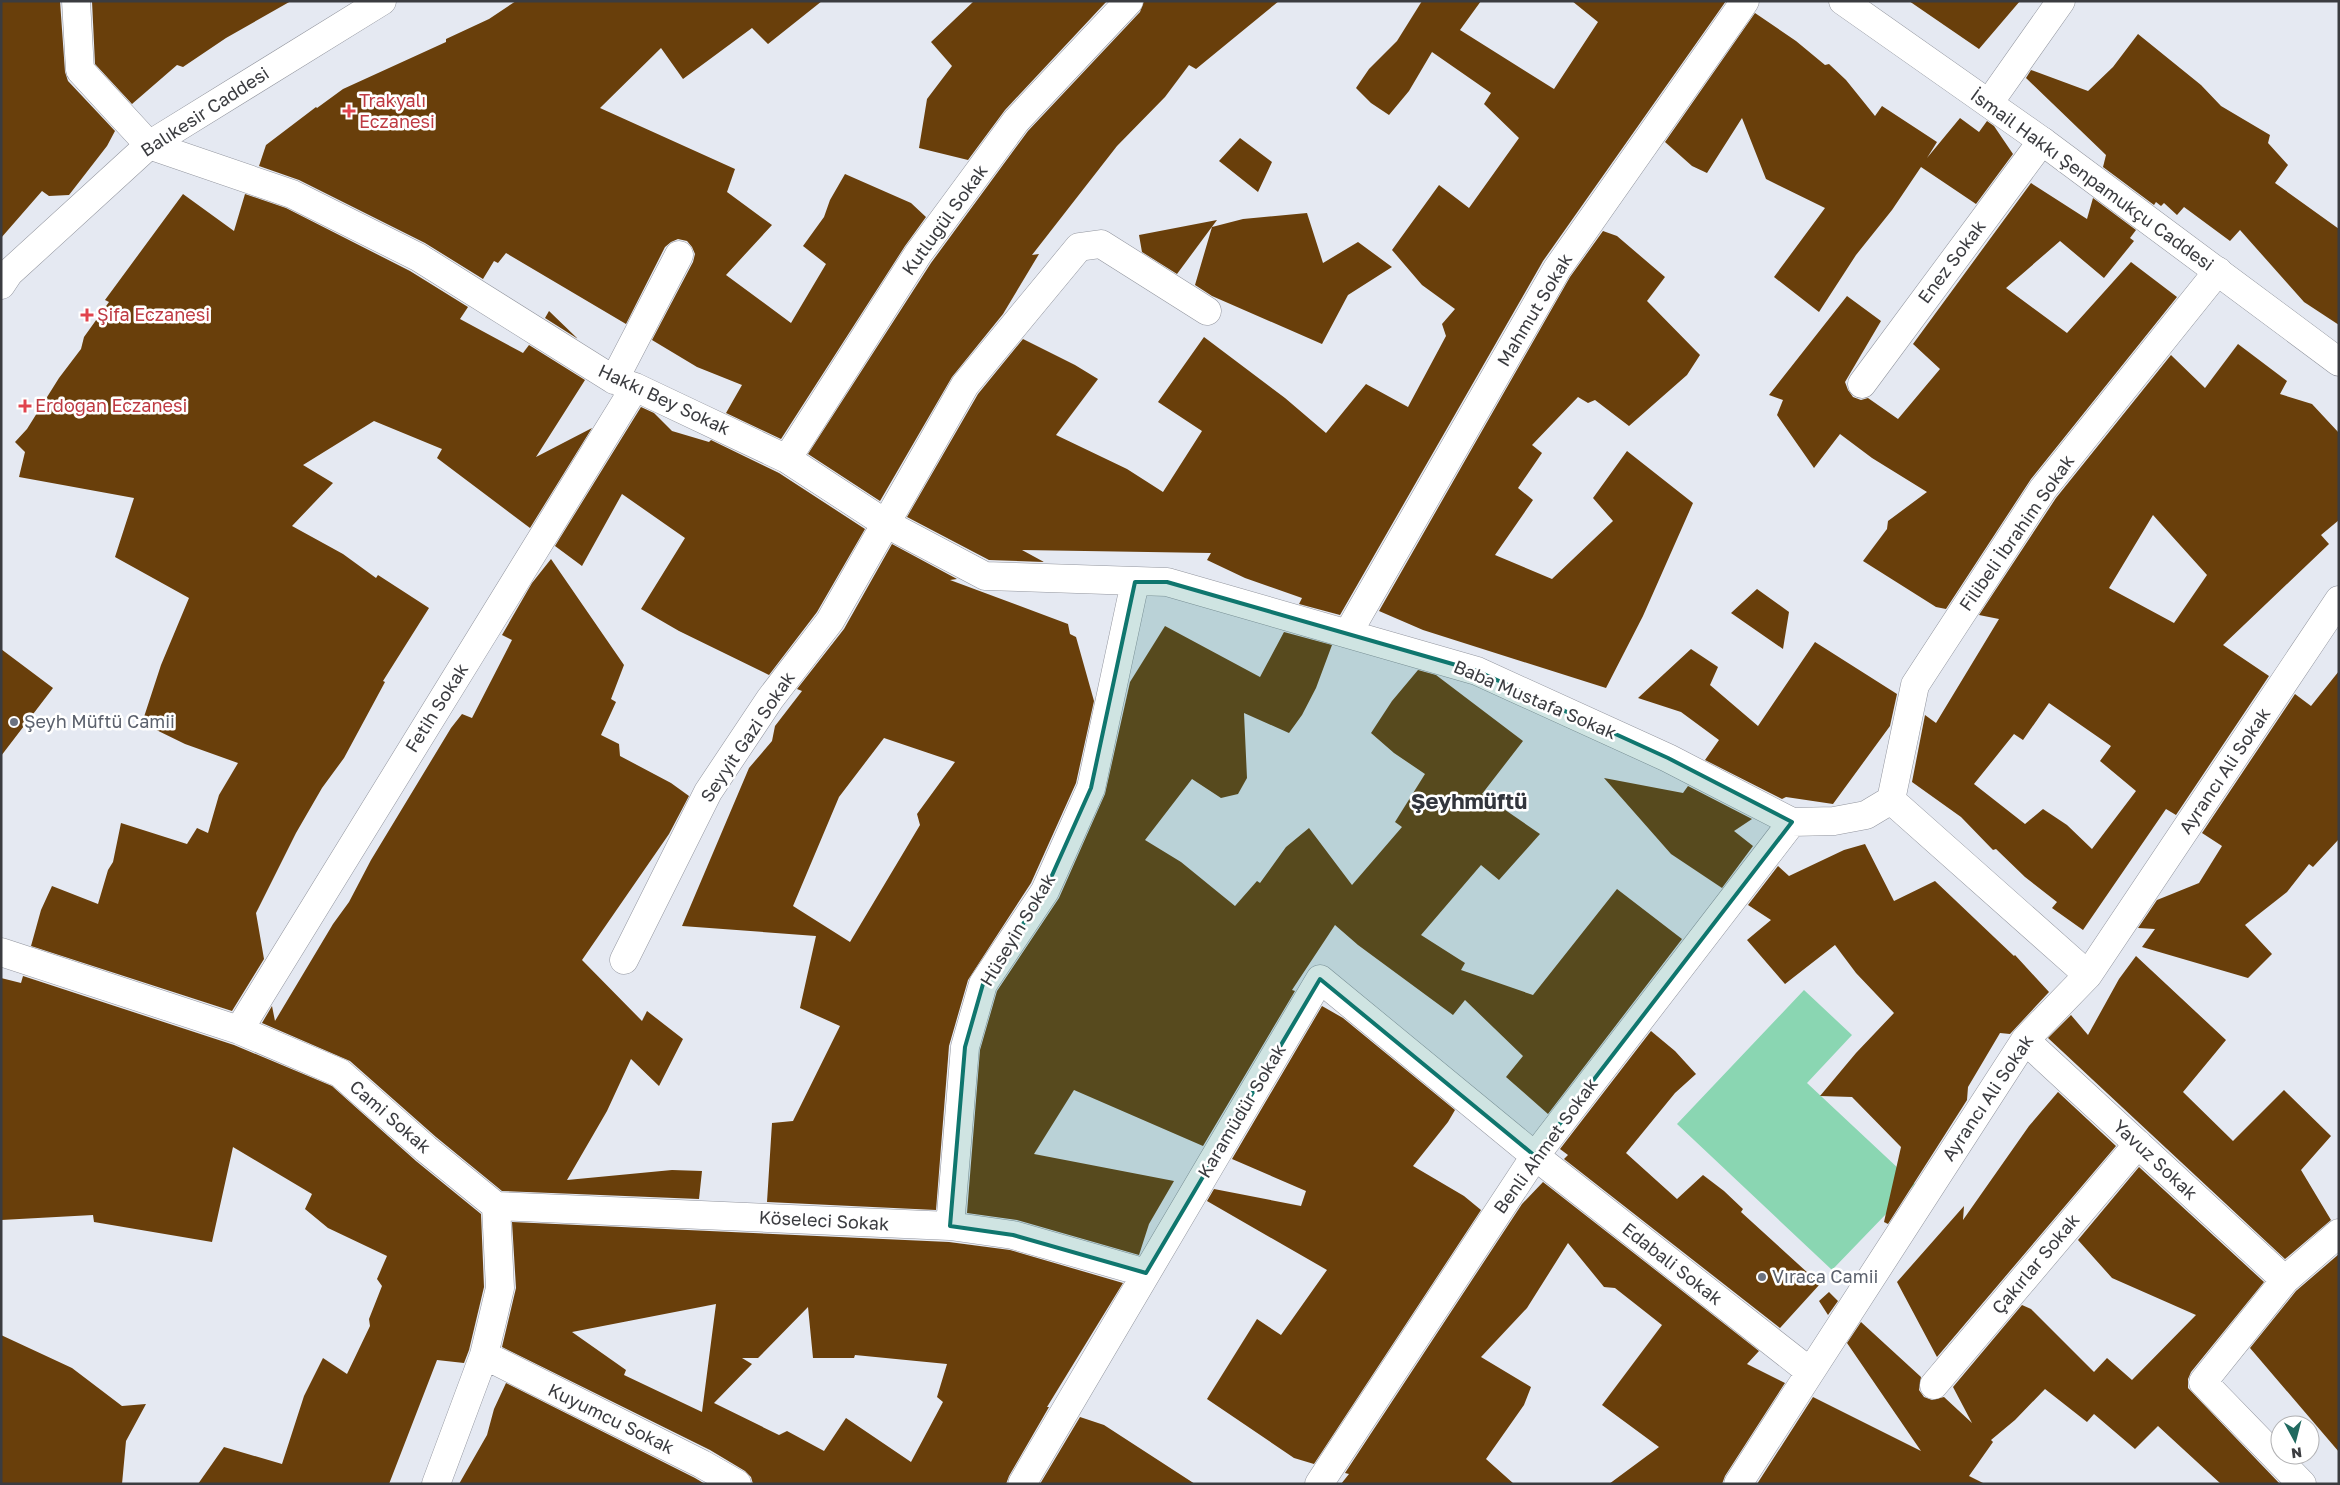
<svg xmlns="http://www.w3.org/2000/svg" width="2340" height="1485" font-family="'Golos Text',sans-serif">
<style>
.green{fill:#8ad6b2}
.building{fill:#693f0b;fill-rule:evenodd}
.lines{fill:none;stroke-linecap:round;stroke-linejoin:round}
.street-casing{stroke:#92959e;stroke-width:29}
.secondary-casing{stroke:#92959e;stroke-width:29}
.street{stroke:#fff;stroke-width:28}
.secondary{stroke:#fff;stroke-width:28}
.marked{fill:#0f766e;fill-opacity:0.2;stroke:#0f766e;stroke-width:4;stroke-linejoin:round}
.health-dot{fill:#e0444e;stroke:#fff;stroke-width:2}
.worship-dot{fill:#6b7280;stroke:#fff;stroke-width:2}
.labels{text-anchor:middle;stroke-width:5;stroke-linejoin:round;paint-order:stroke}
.health-label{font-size:18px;fill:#be3a42;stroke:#fff;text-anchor:start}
.street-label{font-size:18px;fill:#3b3c40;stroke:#fff}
.worship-label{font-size:18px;fill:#5b616d;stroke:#fff;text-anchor:start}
.district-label{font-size:22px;font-weight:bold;fill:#32353c;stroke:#fff}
</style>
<rect width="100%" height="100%" fill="#e5e9f2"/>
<path class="green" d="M 1804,990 L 1852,1035 L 1807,1083 L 1915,1184 L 1832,1270 L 1677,1124 Z"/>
<path class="building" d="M 1,1 L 60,1 L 65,72 L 68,81 L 115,131 L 107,146 L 69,195 L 49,196 L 42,191 L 1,238 Z
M 92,1 L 291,1 L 226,38 L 183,67 L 177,65 L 132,104 L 95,64 Z
M 516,1 L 822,1 L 768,44 L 752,28 L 683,79 L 661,48 L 600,108 L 735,169 L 727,192 L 772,225 L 726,275 L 791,323 L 826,264 L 803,246 L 824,217 L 830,200 L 845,174 L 911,203 L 926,217 L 905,246 L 781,439 L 726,413 L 742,385 L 697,367 L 652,340 L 693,262 L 695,254 L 692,247 L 687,241 L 678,239 L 671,242 L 665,247 L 626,324 L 506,253 L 498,263 L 494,261 L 483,279 L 425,243 L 299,180 L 259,166 L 266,145 L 316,107 L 317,108 L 343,89 L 446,42 L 446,39 L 489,19 Z
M 974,1 L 1107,1 L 1005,110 L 968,160 L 919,148 L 927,99 L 952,66 L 931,42 Z
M 1144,1 L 1279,1 L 1196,69 L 1189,65 L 1165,97 L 1117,146 L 1032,255 L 1039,254 L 1003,314 L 952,377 L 880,501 L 808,454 L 931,263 L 1028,131 L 1140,12 Z
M 1422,1 L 1481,1 L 1460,30 L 1554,89 L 1598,22 L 1572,1 L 1726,1 L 1543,261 L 1340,615 L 1299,604 L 1302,598 L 1245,578 L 1207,560 L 1211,553 L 1022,550 L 1044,562 L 989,560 L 907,517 L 978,394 L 1023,339 L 1075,365 L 1098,379 L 1056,435 L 1127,469 L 1163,492 L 1202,431 L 1158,402 L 1204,337 L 1285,398 L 1326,433 L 1366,384 L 1408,407 L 1446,336 L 1442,324 L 1455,309 L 1422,285 L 1392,250 L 1439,185 L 1469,208 L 1519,138 L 1484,104 L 1491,93 L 1432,52 L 1409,91 L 1389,115 L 1371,103 L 1356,88 L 1369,69 L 1397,41 Z
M 1909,1 L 2020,1 L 1979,49 Z
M 1755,13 L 1796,41 L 1825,65 L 1829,64 L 1846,80 L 1875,116 L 1882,106 L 1937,142 L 1927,158 L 1960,118 L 1979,132 L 1987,121 L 1994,126 L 2013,154 L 1976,204 L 1921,167 L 1892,210 L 1856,255 L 1819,312 L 1774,277 L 1825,208 L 1766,179 L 1742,118 L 1707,173 L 1692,166 L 1665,142 Z
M 2138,34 L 2201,85 L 2221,106 L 2270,135 L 2268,143 L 2288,165 L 2275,183 L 2339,229 L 2339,325 L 2304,302 L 2240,230 L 2230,241 L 2184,207 L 2177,215 L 2164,203 L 2161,206 L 2156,202 L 2154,205 L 2103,167 L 2106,155 L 2026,78 L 2031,70 L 2088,91 L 2113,67 Z
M 1240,138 L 1272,162 L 1258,192 L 1219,161 Z
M 2031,183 L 2087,219 L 2093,198 L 2136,230 L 2130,238 L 2134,241 L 2104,278 L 2060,241 L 2006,288 L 2067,333 L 2131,262 L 2177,297 L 2031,479 L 1946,609 L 1936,607 L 1863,561 L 1887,529 L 1888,521 L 1927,492 L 1872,458 L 1840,434 L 1814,468 L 1777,415 L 1783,400 L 1769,395 L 1847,296 L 1881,321 L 1845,382 L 1848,390 L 1853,397 L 1861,400 L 1868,398 L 1898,419 L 1940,369 L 1913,344 Z
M 183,194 L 234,231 L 245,194 L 286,208 L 410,271 L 468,307 L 460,319 L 523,353 L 529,345 L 585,380 L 536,457 L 592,428 L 530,528 L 437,458 L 442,449 L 374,421 L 303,465 L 333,483 L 292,526 L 343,554 L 376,578 L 378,575 L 429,608 L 383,681 L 385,682 L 344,758 L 322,788 L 296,833 L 256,913 L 264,959 L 232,1011 L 31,946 L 41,910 L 52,886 L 98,904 L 108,870 L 113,862 L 121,823 L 187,844 L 197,828 L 208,833 L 219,795 L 238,763 L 185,744 L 142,723 L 161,665 L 189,598 L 115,557 L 134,498 L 19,477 L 25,452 L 15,442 L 27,429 L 59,378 L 81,349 L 84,337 L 109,302 L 105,300 Z
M 1307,213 L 1323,263 L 1358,242 L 1392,267 L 1348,295 L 1322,344 L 1212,296 L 1195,285 L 1212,227 L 1243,219 Z
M 1217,220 L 1177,274 L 1142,252 L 1139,235 Z
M 1603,231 L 1617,236 L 1665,277 L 1647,301 L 1700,355 L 1687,375 L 1629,426 L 1595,400 L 1588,403 L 1578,397 L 1532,445 L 1542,453 L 1518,488 L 1533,500 L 1495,555 L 1552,579 L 1613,521 L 1593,498 L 1627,451 L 1693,503 L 1643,616 L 1606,688 L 1423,630 L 1379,611 L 1570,277 Z
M 549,311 L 578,339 L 545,318 Z
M 2238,344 L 2287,381 L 2280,394 L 2312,404 L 2339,433 L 2339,520 L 2321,535 L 2329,544 L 2223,645 L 2269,676 L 2176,815 L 2166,809 L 2083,930 L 2052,908 L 2057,902 L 2025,877 L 1996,849 L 1993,850 L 1961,817 L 1912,782 L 1925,715 L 1936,723 L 1999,619 L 1979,615 L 2056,498 L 2171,355 L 2205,388 ZM 2153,515 L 2207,575 L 2174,623 L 2109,588 ZM 2049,703 L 2111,746 L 2100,761 L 2136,791 L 2092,849 L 2067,825 L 2043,809 L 2025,824 L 1974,784 L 2014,734 L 2023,740 Z
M 641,407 L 654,413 L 672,431 L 709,442 L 711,440 L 779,473 L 865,529 L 817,612 L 769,675 L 679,631 L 641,609 L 685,538 L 622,494 L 582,566 L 555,546 Z
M 892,544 L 957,579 L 950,580 L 1068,624 L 1070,634 L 1076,637 L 1094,701 L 1076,783 L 1031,883 L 968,980 L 949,1046 L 936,1210 L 767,1202 L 772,1123 L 793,1121 L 840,1026 L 800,1008 L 816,936 L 682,926 L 749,768 L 772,741 L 775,726 L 802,691 L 797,689 L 844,629 ZM 884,738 L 955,762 L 917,814 L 920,825 L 850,942 L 793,906 L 839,797 Z
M 551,559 L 624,665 L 611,699 L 616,702 L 601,735 L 619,744 L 620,756 L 671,783 L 689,796 L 669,834 L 582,960 L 642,1021 L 647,1011 L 683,1039 L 659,1086 L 631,1059 L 607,1111 L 567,1180 L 672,1170 L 702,1171 L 699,1199 L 502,1191 L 436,1137 L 350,1061 L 262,1023 L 272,1006 L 275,1021 L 333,924 L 349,902 L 371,860 L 451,728 L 462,714 L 472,718 L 512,640 L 502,635 L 532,583 Z
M 1757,589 L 1789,612 L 1783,649 L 1731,613 Z
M 1165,626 L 1260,677 L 1284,632 L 1332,645 L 1316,688 L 1302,715 L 1289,733 L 1244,713 L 1247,778 L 1238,794 L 1221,798 L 1192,779 L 1145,840 L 1181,862 L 1235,906 L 1257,881 L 1260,883 L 1286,847 L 1309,828 L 1352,885 L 1402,827 L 1395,822 L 1425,774 L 1394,753 L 1371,733 L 1392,701 L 1418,670 L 1436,675 L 1523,741 L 1482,794 L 1540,834 L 1499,880 L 1481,865 L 1421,935 L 1465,963 L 1461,970 L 1533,995 L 1617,889 L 1682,939 L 1548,1114 L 1506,1077 L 1523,1056 L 1465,1000 L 1453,1015 L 1358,945 L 1335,925 L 1292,990 L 1295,991 L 1203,1146 L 1074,1090 L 1034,1154 L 1174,1181 L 1149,1224 L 1139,1255 L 1017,1220 L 967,1213 L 980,1050 L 997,991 L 1059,898 L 1105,794 L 1130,682 Z
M 1815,642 L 1897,694 L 1890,726 L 1833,804 L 1786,797 L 1782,799 L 1705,760 L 1719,740 L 1681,712 L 1638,698 L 1691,649 L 1718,667 L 1710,685 L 1758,726 Z
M 1,649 L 53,688 L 1,756 Z
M 2339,671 L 2339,839 L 2313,867 L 2309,864 L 2287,892 L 2245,925 L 2272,954 L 2248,978 L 2142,947 L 2155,929 L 2138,928 L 2157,900 L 2199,883 L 2222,846 L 2202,833 L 2295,694 L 2311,706 Z
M 1604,778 L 1683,793 L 1688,786 L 1752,819 L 1734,831 L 1753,846 L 1722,888 L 1671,854 Z
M 1865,844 L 1894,901 L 1935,881 L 2014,956 L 2015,955 L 2049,992 L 2010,1034 L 2000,1033 L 1968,1087 L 1967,1100 L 1888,1224 L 1884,1222 L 1901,1147 L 1852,1097 L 1820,1096 L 1856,1053 L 1894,1013 L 1856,973 L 1835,945 L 1785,984 L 1747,940 L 1771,920 L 1748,905 L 1778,866 L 1789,876 L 1844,850 Z
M 2136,956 L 2226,1040 L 2183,1092 L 2233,1141 L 2284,1090 L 2331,1136 L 2301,1170 L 2331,1220 L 2285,1259 L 2048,1038 L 2071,1015 L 2088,1035 L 2119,979 Z
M 23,976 L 234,1045 L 332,1086 L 416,1161 L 481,1214 L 484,1287 L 469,1350 L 464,1363 L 437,1360 L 389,1484 L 198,1484 L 224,1447 L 282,1464 L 304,1396 L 323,1358 L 347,1374 L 370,1326 L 369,1319 L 382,1286 L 377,1279 L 387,1256 L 328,1228 L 305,1209 L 312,1194 L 233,1147 L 212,1242 L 94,1222 L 93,1215 L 1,1220 L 1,978 L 21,983 Z
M 1322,1006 L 1343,1018 L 1455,1110 L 1448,1122 L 1413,1166 L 1464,1196 L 1481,1210 L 1314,1464 L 1294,1458 L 1207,1399 L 1257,1319 L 1281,1335 L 1327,1270 L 1207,1201 L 1214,1189 L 1301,1206 L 1306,1191 L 1232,1159 Z
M 1651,1031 L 1675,1051 L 1696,1074 L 1675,1093 L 1626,1153 L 1677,1199 L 1703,1175 L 1724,1191 L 1743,1209 L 1741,1212 L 1820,1284 L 1780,1328 L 1564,1159 L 1568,1155 L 1560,1149 Z
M 2058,1092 L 2116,1146 L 1937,1357 L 1897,1282 L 1964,1206 L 1963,1220 L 2029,1126 Z
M 2139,1167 L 2264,1282 L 2191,1372 L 2188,1379 L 2188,1388 L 2280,1484 L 2221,1484 L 2158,1426 L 2135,1449 L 2094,1414 L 2087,1422 L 2045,1389 L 2015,1420 L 1991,1440 L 1993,1442 L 1969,1476 L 1985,1484 L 1757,1484 L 1813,1397 L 1921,1451 L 1847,1343 L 1861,1322 L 1921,1377 L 1919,1390 L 1924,1397 L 1932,1400 L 1944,1397 L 1972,1423 L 1953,1387 L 2022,1305 L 2031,1309 L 2094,1372 L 2107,1358 L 2132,1380 L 2196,1315 L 2112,1278 L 2078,1240 Z
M 1543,1182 L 1759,1351 L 1747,1364 L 1785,1383 L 1725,1476 L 1722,1484 L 1609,1484 L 1659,1447 L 1602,1405 L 1662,1325 L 1615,1288 L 1604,1287 L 1568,1243 L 1527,1308 L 1481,1357 L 1531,1387 L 1524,1405 L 1486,1459 L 1514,1484 L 1341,1484 L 1349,1474 L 1345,1473 L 1522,1204 Z
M 512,1222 L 949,1242 L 1010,1250 L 1123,1283 L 1047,1407 L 1049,1407 L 1009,1476 L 1006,1484 L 753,1484 L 751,1477 L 745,1471 L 710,1450 L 502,1347 L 516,1288 ZM 716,1304 L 702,1412 L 624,1375 L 626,1370 L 572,1332 ZM 808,1307 L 813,1358 L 854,1358 L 855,1355 L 947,1364 L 937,1397 L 943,1402 L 911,1462 L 846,1418 L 824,1451 L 787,1431 L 779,1435 L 714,1403 L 752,1364 L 742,1358 L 758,1358 Z
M 2339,1254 L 2339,1452 L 2250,1348 L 2296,1291 Z
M 1829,1292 L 1838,1301 L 1828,1315 L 1819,1301 Z
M 1,1335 L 72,1368 L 122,1406 L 146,1404 L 126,1441 L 122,1484 L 1,1484 Z
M 506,1383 L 695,1478 L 705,1484 L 459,1484 L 487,1435 L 494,1409 Z
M 1080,1417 L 1104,1425 L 1195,1484 L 1040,1484 Z"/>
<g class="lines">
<g class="street-casing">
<path id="street" d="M 76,1 L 80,70 L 149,145 L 292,194 L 418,257 L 614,380 L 635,387 L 787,459 L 885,523 L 985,576 L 1167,582 L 1477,671 L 1668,758 L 1792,822 L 1834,821 L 1866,815 L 1891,800
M 1989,103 L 2061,1
M 614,380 L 679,255
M 1862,384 L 2042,141
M 787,459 L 918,254 L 1016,121 L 1129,1
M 1348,633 L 1557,269 L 1745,1
M 1891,800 L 1915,685 L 2043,489 L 2218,271
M 1891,800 L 2088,975
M 1,952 L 239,1030 L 340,1073 L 426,1149 L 496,1206 L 500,1288 L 484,1355 L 436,1484
M 624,960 L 708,792 L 770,699 L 830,621 L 965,385 L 1079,247 L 1101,244 L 1207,311
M 239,1030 L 635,387
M 2025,1040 L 2285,1280
M 496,1206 L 950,1226 L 1013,1235 L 1146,1273
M 950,1226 L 965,1047 L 983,984 L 1045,891 L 1091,788 L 1135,582
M 484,1355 L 702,1464 L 737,1484
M 1934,1385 L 2138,1144
M 1022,1484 L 1320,979 L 1535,1156 L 1809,1371
M 1319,1484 L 1535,1156 L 1792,822
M 1738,1484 L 2025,1040 L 2088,975 L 2339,600
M 2302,1484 L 2203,1382 L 2285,1280 L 2339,1233"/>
</g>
<g class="secondary-casing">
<path id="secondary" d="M 1843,1 L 2042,141 L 2339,362
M 1,285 L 9,273 L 149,145 L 382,1"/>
</g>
<use href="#street" class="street"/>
<use href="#secondary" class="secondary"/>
</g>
<path class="marked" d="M 1135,582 L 1167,582 L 1477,671 L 1668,758 L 1792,822 L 1535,1156 L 1320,979 L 1146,1273 L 1013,1235 L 950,1226 L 965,1047 L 983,984 L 1045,891 L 1091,788 Z"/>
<g class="health-dot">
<path d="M346.5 103.5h5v5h5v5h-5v5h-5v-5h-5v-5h5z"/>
<path d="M84.5 307.5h5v5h5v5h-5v5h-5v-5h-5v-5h5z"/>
<path d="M22.5 398.5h5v5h5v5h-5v5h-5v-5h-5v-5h5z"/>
</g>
<g class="worship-dot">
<circle cx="14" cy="722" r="5"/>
<circle cx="1762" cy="1277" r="5"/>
</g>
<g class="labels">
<g class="health-label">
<text x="359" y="107">Trakyalı<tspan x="359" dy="21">Eczanesi</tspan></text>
<text x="97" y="321">Şifa Eczanesi</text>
<text x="35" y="412">Erdoğan Eczanesi</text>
</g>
<g class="street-label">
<text transform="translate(205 112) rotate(-33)" y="6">Balıkesir Caddesi</text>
<text transform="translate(2092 180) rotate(36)" y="6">İsmail Hakkı Şenpamukçu Caddesi</text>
<text transform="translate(945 220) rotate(-54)" y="6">Kutlugül Sokak</text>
<text transform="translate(1952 262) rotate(-53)" y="6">Enez Sokak</text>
<text transform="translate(1535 310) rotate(-59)" y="6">Mahmut Sokak</text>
<text transform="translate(664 400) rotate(25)" y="6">Hakkı Bey Sokak</text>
<text transform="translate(2017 533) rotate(-55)" y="6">Filibeli İbrahim Sokak</text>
<text transform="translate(1535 700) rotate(23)" y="6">Baba Mustafa Sokak</text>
<text transform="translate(437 708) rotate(-58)" y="6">Fetih Sokak</text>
<text transform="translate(748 737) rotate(-56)" y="6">Seyyit Gazi Sokak</text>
<text transform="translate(2225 771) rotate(-56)" y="6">Ayrancı Ali Sokak</text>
<text transform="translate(1018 930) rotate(-59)" y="6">Hüseyin Sokak</text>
<text transform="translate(1988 1098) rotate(-56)" y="6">Ayrancı Ali Sokak</text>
<text transform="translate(1242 1111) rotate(-59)" y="6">Karamüdür Sokak</text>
<text transform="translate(390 1117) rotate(41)" y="6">Cami Sokak</text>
<text transform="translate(1546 1146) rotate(-54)" y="6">Benli Ahmet Sokak</text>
<text transform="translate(2155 1160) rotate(43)" y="6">Yavuz Sokak</text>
<text transform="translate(824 1221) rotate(3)" y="6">Köseleci Sokak</text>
<text transform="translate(1672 1264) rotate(38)" y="6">Edabali Sokak</text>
<text transform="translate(2036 1264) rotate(-50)" y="6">Çakırlar Sokak</text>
<text transform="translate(611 1419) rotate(26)" y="6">Kuyumcu Sokak</text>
</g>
<g class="worship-label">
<text x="24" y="728">Şeyh Müftü Camii</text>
<text x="1772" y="1283">Vıraca Camii</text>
</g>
<g class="district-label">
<text x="1469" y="809">Şeyhmüftü</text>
</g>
</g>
<rect width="2340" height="1485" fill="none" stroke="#3b3c40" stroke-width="5"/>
<g transform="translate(2295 1440) rotate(173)"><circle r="24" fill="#ffffff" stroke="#b1b1b3"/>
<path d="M0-4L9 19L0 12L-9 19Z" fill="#216a60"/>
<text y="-8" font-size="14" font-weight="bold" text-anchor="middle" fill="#3b3c40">N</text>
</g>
</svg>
